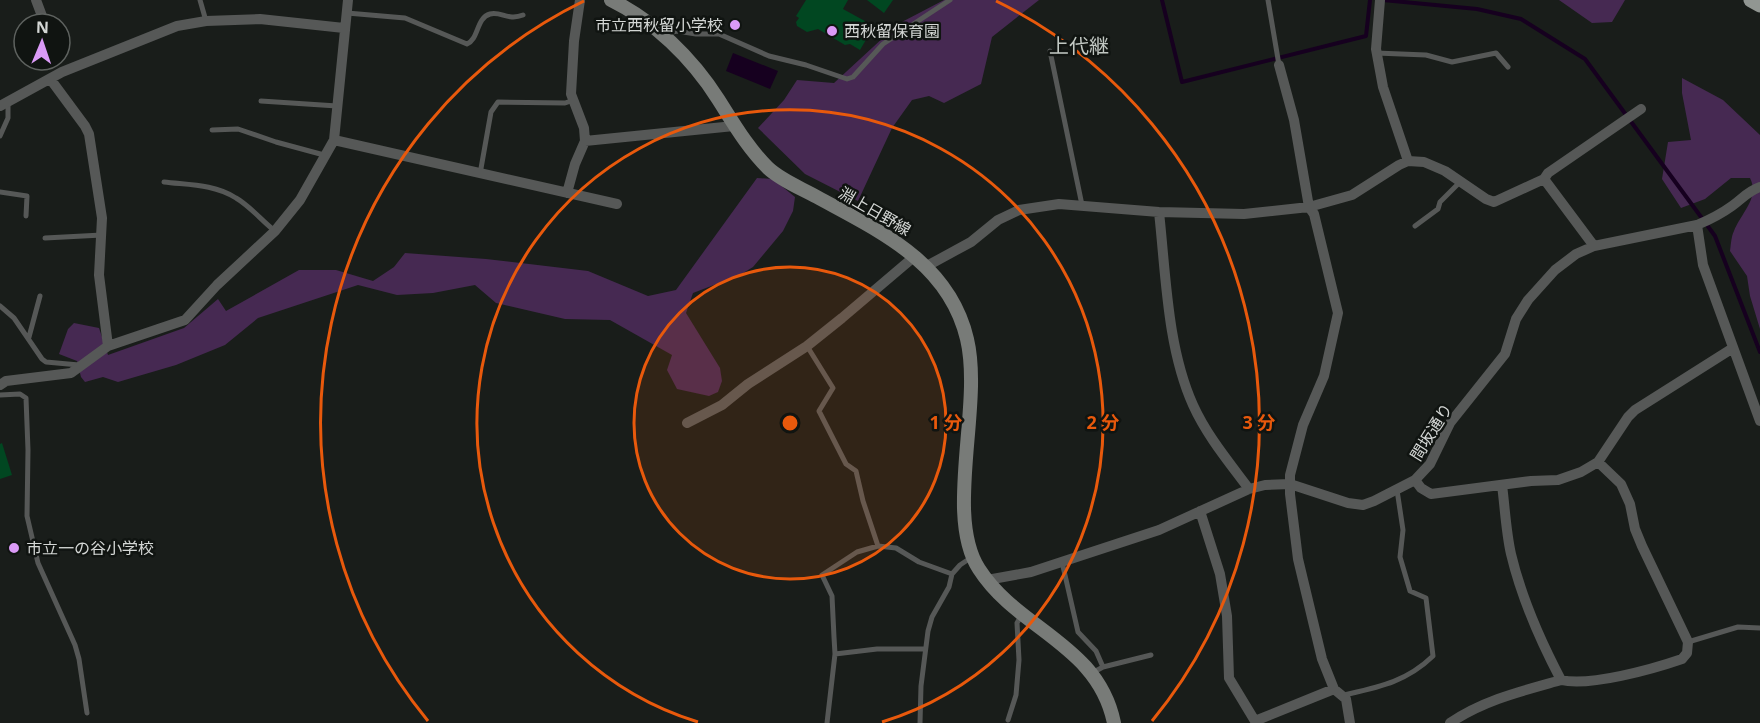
<svg xmlns="http://www.w3.org/2000/svg" width="1760" height="723" font-family="'Noto Sans','Noto Sans JP',sans-serif">
<style>
.green{fill:#462952}
.water{fill:#16001f}
.lines{fill:none;stroke-linecap:round;stroke-linejoin:round}
.stream{stroke:#16001f;stroke-width:4}
.building{fill:#014721}
.service{stroke:#565857;stroke-width:5}
.minor{stroke:#565857;stroke-width:10}
.secondary{stroke:#787b78;stroke-width:14}
.primary{stroke:#919692;stroke-width:15}
.ring{fill:none;stroke:#e8590c;stroke-width:3}
.poi-dot{fill:#da9af6;stroke:#101411;stroke-width:2}
.labels{text-anchor:middle;stroke-width:5;stroke-linejoin:round;paint-order:stroke}
.poi-label{font-size:16px;fill:#d4d7d5;stroke:#101411;text-anchor:start}
.street-label{font-size:16px;fill:#d4d7d5;stroke:#101411}
.quarter-label{font-size:20px;fill:#c1c7c2;stroke:#101411}
.centre{fill:#e8590c;stroke:#101411;stroke-width:3}
.ring-label{font-size:18px;text-anchor:middle;font-weight:bold;fill:#e8590c;stroke:#101411;stroke-width:5;stroke-linejoin:round;paint-order:stroke}
</style>
<rect width="100%" height="100%" fill="#191d1a"/>
<path class="green" d="M 944,0 L 1039,0 L 992,37 L 981,84 L 944,103 L 929,96 L 912,100 L 892,128 L 858,201 L 805,174 L 758,128 L 784,100 L 797,80 L 834,83 L 898,24 Z
M 1559,0 L 1625,0 L 1612,22 L 1592,23 Z
M 1682,78 L 1723,100 L 1760,135 L 1760,329 L 1750,296 L 1747,276 L 1730,251 C 1731,245 1731,237 1734,231 C 1741,213 1760,198 1750,178 L 1731,178 L 1705,199 L 1681,208 L 1662,179 L 1668,142 L 1691,140 L 1682,93 Z
M 757,178 L 773,179 L 795,197 L 793,211 L 783,231 L 753,267 L 740,275 L 693,293 L 686,313 L 720,368 L 722,381 L 718,392 L 709,396 L 677,389 L 667,370 L 672,355 L 610,320 L 565,319 L 496,303 L 475,285 L 433,293 L 397,295 L 358,285 L 258,318 L 225,345 L 176,365 L 118,382 L 103,377 L 85,382 L 81,377 L 77,361 L 59,354 L 68,329 L 74,323 L 99,328 L 108,355 L 184,328 L 218,299 L 226,311 L 299,270 L 336,270 L 373,281 L 394,267 L 405,253 L 486,259 L 588,271 L 648,296 L 676,290 Z"/>
<path class="water" d="M 733,53 L 778,71 L 770,89 L 726,71 Z"/>
<g class="lines">
<path class="stream" d="M 1162,0 L 1182,82 L 1366,36 L 1370,0
M 1383,0 L 1477,9 L 1521,19 L 1585,59 L 1715,236 L 1760,352"/>
</g>
<path class="building" d="M 806,0 L 848,0 L 843,9 L 874,26 L 860,50 L 850,44 L 845,45 L 818,29 L 807,32 L 797,26 L 796,22 L 799,18 L 796,16 Z
M 867,0 L 893,0 L 884,13 Z
M 2,443 L 12,475 L 0,479 L 0,444 Z"/>
<g class="lines">
<path class="service" d="M 200,0 L 206,21
M 1268,0 L 1279,65
M 347,13 L 405,18 L 467,44 C 479,39 476,18 490,14 C 501,11 508,21 523,15
M 664,34 L 677,31 L 696,34 L 719,34 L 769,56 L 806,65 L 847,79 L 853,77 L 883,44 L 950,0
M 1050,51 L 1082,205
M 1376,53 L 1426,55 L 1452,62 L 1496,53 L 1508,67
M 261,101 L 337,106
M 212,130 L 238,129 L 276,142 L 324,155
M 0,136 L 8,118 L 8,103
M 480,174 L 491,112 L 498,102 L 565,103 L 574,100
M 164,182 C 188,185 214,184 236,198 C 250,206 262,221 275,231
M 0,192 L 27,196 L 26,216
M 1415,226 L 1438,209 L 1440,202 L 1460,182
M 45,238 L 102,235
M 0,306 L 14,318 L 42,359 L 46,362 L 79,365
M 29,337 L 40,296
M 807,346 L 833,388 L 819,411 L 846,464 L 856,471 L 863,501 L 878,546
M 0,395 L 20,394 L 26,398 L 28,450 L 27,516 L 38,563 L 75,645 L 79,659 L 87,713
M 1062,562 L 1078,632 L 1096,651 L 1103,667
M 1688,642 L 1738,627 L 1760,628
M 835,654 L 877,649 L 925,649
M 1092,673 L 1103,667 L 1151,655
M 1344,695 C 1379,687 1406,682 1433,656 L 1426,598 L 1410,591 L 1400,557 L 1403,530 L 1397,490
M 1008,720 L 1016,695 L 1019,660 L 1017,623 L 1021,616
M 827,723 L 835,654 L 834,637 L 832,596 L 822,575 L 857,552 L 878,546 L 896,548 L 919,562 L 952,574
M 920,723 L 921,686 L 928,631 L 932,617 L 949,587 L 952,574 L 960,565 L 972,557"/>
<path class="minor" d="M 36,0 L 45,24
M 1380,0 L 1376,49 L 1383,87 L 1408,161
M 1279,65 L 1294,120 L 1309,207 L 1314,214 L 1338,313 L 1324,376 L 1303,425 L 1290,475 L 1290,494 L 1298,559 L 1322,659 L 1334,689 L 1346,699 L 1350,723
M 51,80 L 85,126 L 89,134 L 102,218 L 99,275 L 108,346
M 0,106 L 62,72 L 177,26 L 206,21 L 260,19 L 344,28
M 334,140 L 617,204
M 585,141 L 734,126
M 1544,179 L 1594,246
M 567,193 L 575,164 L 585,141 L 584,128 L 571,94 L 574,41 L 580,0
M 1159,212 C 1166,275 1167,347 1193,405 C 1207,436 1229,462 1249,489
M 1697,225 L 1703,265 L 1760,421
M 925,267 L 971,242 L 998,220 L 1019,210 L 1059,204 L 1159,212 L 1244,214 L 1309,207 L 1352,195 L 1399,165 L 1408,161 L 1424,162 L 1445,171 L 1486,199 L 1494,202 L 1544,179 L 1548,173 L 1641,109
M 0,385 L 6,381 L 71,373 L 108,346 L 185,320 L 217,285 L 275,231 L 300,200 L 334,140 L 348,0
M 687,423 L 722,405 L 748,384 L 807,346 L 842,318 L 915,256
M 1415,480 L 1421,488 L 1431,494 L 1531,481 L 1558,480 L 1581,472 L 1598,462 L 1628,417 L 1635,410 L 1733,348
M 1502,485 C 1505,508 1506,532 1511,554 C 1521,596 1541,642 1561,680
M 1200,511 L 1220,574 L 1227,616 L 1229,678 L 1255,721 L 1334,689
M 987,580 L 1031,572 L 1159,530 L 1249,489 L 1265,485 L 1290,484 L 1348,503 L 1363,505 L 1374,501 L 1415,480 L 1430,464 L 1450,423 L 1505,354 L 1516,319 L 1528,300 L 1555,270 L 1576,254 L 1594,246 L 1697,225 C 1709,220 1721,214 1732,206 C 1742,199 1748,191 1760,187
M 1450,723 C 1484,700 1522,691 1561,680 C 1589,687 1653,669 1682,659 L 1687,653 L 1688,642 L 1642,546 L 1635,529 L 1630,504 L 1621,484 L 1598,462"/>
<path class="secondary" d="M 611,0 C 654,21 692,58 718,99 C 734,124 747,147 768,168 C 782,181 801,188 817,197 C 879,231 949,262 967,339 C 983,406 944,515 979,569 C 1018,630 1098,644 1114,723"/>
<path class="primary" d="M 1751,0 L 1760,5"/>
</g>
<circle cx="790" cy="423" r="156" fill="#e8590c" fill-opacity=".12"/>
<g class="ring">
<circle cx="790" cy="423" r="156"/>
<path d="M698 722A313 313 0 1 1 882 722"/>
<path d="M428 721A469 469 0 0 1 584 1M996 1A469 469 0 0 1 1152 721"/>
</g>
<g class="poi-dot">
<circle cx="735" cy="25" r="6"/>
<circle cx="832" cy="31" r="6"/>
<circle cx="14" cy="548" r="6"/>
</g>
<g class="labels">
<g class="poi-label">
<text x="723" y="31" text-anchor="end">市立西秋留小学校</text>
<text x="844" y="37">西秋留保育園</text>
<text x="26" y="554">市立一の谷小学校</text>
</g>
<g class="street-label">
<text transform="translate(875 211) rotate(30)" y="6">淵上日野線</text>
<text transform="translate(1431 432) rotate(-58)" y="6">間坂通り</text>
</g>
<g class="quarter-label">
<text x="1079" y="53">上代継</text>
</g>
</g>
<circle cx="790" cy="423" r="9" class="centre"/>
<g class="ring-label">
<text x="946" y="429">1 分</text>
<text x="1103" y="429">2 分</text>
<text x="1259" y="429">3 分</text>
</g>
<g transform="translate(42 42) rotate(2)"><circle r="28" fill="#101411" stroke="#5e625f" stroke-width="1.5"/>
<path d="M0-4.5L10 22L0 15L-10 22Z" fill="#da9af6"/>
<text y="-9" font-size="16" font-weight="bold" text-anchor="middle" fill="#d4d7d5">N</text>
</g>
</svg>
